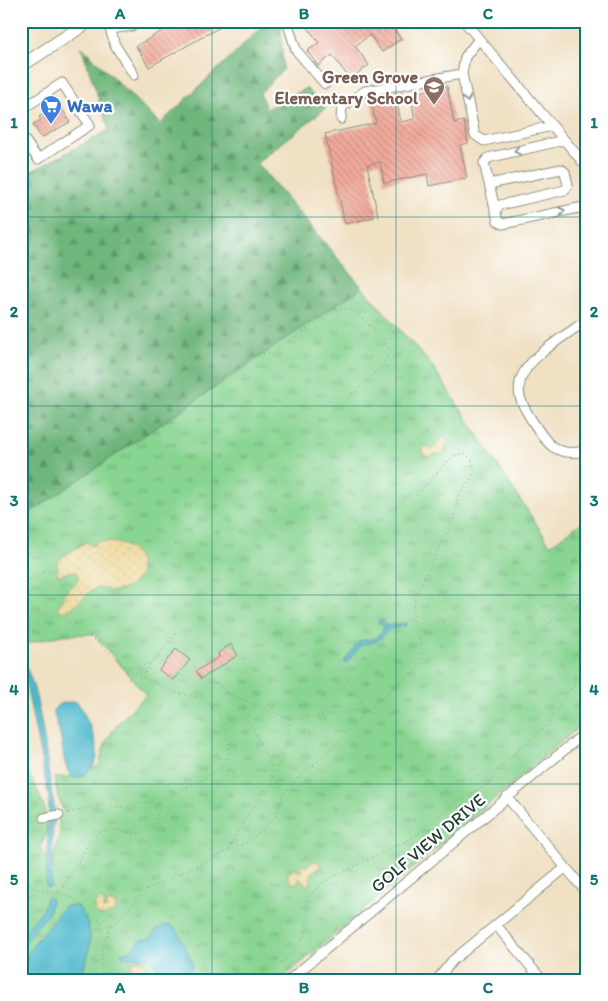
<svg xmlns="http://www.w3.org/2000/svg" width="608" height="1001" font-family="Itim,sans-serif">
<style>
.grass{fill:url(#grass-tufts);stroke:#548862}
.forest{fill:url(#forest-firs);stroke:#467a58}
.sand{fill:url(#sand-dots);stroke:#868c69}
.water{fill:#50bacd;stroke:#387c80}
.building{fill:url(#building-back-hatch);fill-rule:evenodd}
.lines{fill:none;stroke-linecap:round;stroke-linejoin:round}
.minor-casing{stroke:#888f7c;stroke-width:11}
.highway-casing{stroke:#888f7c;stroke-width:14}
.path{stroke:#888f7c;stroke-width:1;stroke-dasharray:1 4;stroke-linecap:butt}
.minor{stroke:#fff;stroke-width:9}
.highway{stroke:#fff;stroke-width:12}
.oneway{stroke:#8f9e9a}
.grid{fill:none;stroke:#0f766e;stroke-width:1;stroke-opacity:0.55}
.labels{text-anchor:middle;stroke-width:4.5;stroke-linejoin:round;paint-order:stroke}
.education-label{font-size:18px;font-weight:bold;fill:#785e54;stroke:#fff;text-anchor:end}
.shop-label{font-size:18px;font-weight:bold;fill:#366cbe;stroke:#fff;text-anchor:start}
.street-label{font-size:18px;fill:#1f3d34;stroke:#fff}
.neatline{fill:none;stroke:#0f766e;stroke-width:2}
.grid-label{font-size:16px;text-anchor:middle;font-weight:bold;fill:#0f766e}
</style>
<defs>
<pattern id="grass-tufts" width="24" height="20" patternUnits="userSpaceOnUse" patternTransform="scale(1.25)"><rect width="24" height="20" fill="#88d491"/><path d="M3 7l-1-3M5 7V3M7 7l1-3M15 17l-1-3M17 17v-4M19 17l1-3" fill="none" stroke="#6fad77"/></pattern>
<pattern id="forest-firs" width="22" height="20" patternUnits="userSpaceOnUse" patternTransform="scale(1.25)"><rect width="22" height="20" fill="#6eb67b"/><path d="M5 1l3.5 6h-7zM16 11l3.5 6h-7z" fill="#5a9566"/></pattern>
<pattern id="sand-dots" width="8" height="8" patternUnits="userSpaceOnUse" patternTransform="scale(1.25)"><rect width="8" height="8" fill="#eeda9e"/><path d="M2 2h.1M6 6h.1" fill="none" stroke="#ccbc89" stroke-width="1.8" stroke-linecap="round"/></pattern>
<pattern id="building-back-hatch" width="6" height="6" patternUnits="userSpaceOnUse" patternTransform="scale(1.25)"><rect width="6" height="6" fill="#f2ab9c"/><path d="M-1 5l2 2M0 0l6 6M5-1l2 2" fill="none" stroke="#c38c80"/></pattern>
</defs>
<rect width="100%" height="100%" fill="#fff"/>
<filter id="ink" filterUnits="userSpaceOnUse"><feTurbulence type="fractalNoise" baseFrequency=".02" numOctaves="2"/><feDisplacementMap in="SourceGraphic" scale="10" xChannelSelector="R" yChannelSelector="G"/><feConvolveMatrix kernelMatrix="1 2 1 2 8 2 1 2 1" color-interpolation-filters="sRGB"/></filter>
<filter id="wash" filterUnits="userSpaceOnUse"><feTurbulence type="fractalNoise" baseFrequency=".0096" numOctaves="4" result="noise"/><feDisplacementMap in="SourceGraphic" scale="20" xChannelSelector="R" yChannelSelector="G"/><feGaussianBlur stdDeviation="1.12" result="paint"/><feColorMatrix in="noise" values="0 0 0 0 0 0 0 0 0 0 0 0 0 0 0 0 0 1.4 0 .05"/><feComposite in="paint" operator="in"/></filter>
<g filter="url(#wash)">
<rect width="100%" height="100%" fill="#f0e1c4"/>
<path class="grass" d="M 362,287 L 433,367 L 550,545 L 587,519 L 587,720 L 281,980 L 21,980 L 21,772 L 27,772 C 38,790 49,810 46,833 C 45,838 42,843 40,848 L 51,868 L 60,831 L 58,818 L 64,813 L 58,796 L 54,778 L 75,776 L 100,765 C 103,734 125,716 146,695 L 94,634 L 62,635 L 21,645 L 21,519 Z"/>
<path class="forest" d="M 260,21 L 281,21 L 283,70 L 260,93 L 266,109 L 306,88 L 326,108 L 257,163 L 362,287 L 21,519 L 21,177 L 109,130 L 81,46 L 160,124 L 262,27 Z"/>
<path class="sand" d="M 444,437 L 448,442 L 443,454 L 435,454 L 429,457 L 423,454 L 422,451 L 425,446 L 428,447 L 431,450 C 437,447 436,441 444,437 Z
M 99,541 C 124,542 143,548 140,577 C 132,584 123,592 112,591 C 105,590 100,586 93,590 C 82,596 73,613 60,611 L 58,607 C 61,599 66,596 68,588 C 75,586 76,583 78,577 L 77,573 L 72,571 L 59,576 L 57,572 L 58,570 L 57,563 L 61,558 L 84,543 L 87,542 L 92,546 Z
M 313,860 L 320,863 L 320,868 L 312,872 L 310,884 L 306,885 L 303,881 L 300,879 L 296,884 L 291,883 L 288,876 L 289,872 L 294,869 L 301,872 L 300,866 L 309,865 Z
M 102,899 L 105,903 L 103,909 L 105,909 L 108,903 L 111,902 L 116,904 L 116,911 L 103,916 L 97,914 C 93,907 94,901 102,899 Z
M 140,960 L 143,961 L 145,965 L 142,975 L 130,980 L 123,980 L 121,975 L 124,969 L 126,969 L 132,971 L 134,969 L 131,965 L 131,962 Z"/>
<path class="water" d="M 379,620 L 383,621 L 387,626 L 389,625 L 406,623 L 406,626 L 391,628 L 377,641 L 361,645 L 346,664 L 344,662 L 359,641 L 376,638 L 387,627 L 382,630 L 384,626 L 378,622 Z
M 21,661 C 38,674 47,765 51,789 C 52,798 56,810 55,820 C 55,822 53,825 53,827 L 51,887 L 47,888 L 46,883 L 49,798 L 26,684 L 21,672 Z
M 77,702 C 85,713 99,743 97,757 C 96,763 93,766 90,770 C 85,775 80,778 73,778 C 63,768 64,753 61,739 C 59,730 56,721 53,711 C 57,702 68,702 77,702 Z
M 46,898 L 52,898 L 48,914 L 33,931 L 21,949 C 21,924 43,920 46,898 Z
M 77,906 C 97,928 92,957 77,980 L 24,980 C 18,959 40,936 52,922 C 56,917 59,910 65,907 C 68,906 73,906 77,906 Z
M 166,925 L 173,926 L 177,930 L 193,964 L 192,968 C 181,974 181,965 168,980 L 164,978 L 151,957 L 123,957 L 121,953 L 132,950 L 140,940 L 152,937 L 158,929 Z"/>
<g id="blocks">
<path class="building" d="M 164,21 L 219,21 L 222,26 L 149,67 L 136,46 L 167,28 Z
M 303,21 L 388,21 L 401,39 L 382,52 L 370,35 L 355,46 L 369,65 L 350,79 L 332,55 L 318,66 L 317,64 L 307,51 L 319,43 Z
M 447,86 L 454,123 L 464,121 L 468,143 L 460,145 L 467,178 L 429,186 L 427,174 L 384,183 L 380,162 L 367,165 L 378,216 L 345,224 L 325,134 L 376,123 L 370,99 L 402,92 L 402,96 ZM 411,100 L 415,119 L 401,122 L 397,103 Z
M 61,107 L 70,122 L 41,138 L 33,124 L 41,120 L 39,117 L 54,108 L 55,110 Z
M 231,644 L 238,655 L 201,679 L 196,671 L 219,657 L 218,653 Z
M 176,649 L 190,660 L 173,680 L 159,670 Z"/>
</g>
</g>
<g filter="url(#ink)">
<use href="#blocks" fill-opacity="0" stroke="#888f7c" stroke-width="1"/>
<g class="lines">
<g class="minor-casing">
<path id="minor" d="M 104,21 L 110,29 L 132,26 L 139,21
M 287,21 L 296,50 L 325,84
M 464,21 L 587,167
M 110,29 L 115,45 L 134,75
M 479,39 L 465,57 L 462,74 L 475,135 L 484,141 L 552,126
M 21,110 L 62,83 L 90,125 L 38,159 L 21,135
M 341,119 L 342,107 L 365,91 L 462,74
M 564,140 L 488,158 L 484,163 L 498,221 L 503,224 L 583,207 L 587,204
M 489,184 L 561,169 L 565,172 L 568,185 L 565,190 L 500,205 L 495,210
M 587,320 C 569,333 532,355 523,374 C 519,381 518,393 521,400 C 525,411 544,441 553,447 C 564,454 575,453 587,451
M 507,797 L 587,893
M 44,818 L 59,815
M 496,925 L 542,980
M 289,980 L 587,731
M 437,980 L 452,961 L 565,868"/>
</g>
<g class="highway-casing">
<path id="highway" d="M 21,66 L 90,21"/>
</g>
<path class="path" d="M 254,358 L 277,349 L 334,310 C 350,306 355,310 367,323 C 373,329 387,339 389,349 C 392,360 349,397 340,406
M 21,585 L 47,570
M 21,612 L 61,617 L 80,628 L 126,667 C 153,671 161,650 176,633
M 534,638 L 587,587
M 339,661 L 366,711 L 422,665 L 423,649 L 413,621 L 415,597 L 453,520 L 458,496 L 474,473 L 472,460 L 463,453 L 452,457 L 414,497
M 142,677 L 151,664
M 216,683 L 229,694 L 285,717 L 302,719 L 355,710 L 370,711 L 448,805 L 465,822
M 238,698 L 271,765 L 272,781 L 286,746 L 290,719
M 68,813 L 101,805 L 124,807 L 144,802 L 157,803 L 221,769 C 223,766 226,762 227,759 C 233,738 220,712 204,700 C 198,696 189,696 182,694 C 162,687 143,679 126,667
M 21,822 L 36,820
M 229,850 L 239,828 L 272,782
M 29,885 C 43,895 46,889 59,892 C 79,897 90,919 109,926 L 115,923 L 147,889 L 249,841 L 265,828 L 275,818 L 283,795 L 303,773 L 318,762 L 366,711
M 61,891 L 90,841 L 100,832 L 114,829 L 135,834 L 154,827 L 161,802
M 21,902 L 37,892
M 103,980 C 101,968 100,959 103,947 C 105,940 109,935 109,927
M 251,980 C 272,970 301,954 306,928 C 308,918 307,907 308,897 L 322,883 L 413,837 L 450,807 L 491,782 L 502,765 L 547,725 L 568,691 L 582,680 L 587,668"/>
<use href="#minor" class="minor"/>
<use href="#highway" class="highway"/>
</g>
<defs><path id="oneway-chevron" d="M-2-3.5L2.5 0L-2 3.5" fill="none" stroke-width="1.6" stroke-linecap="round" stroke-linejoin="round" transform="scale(1.25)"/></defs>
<g class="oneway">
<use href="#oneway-chevron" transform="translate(467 99) rotate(77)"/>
<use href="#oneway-chevron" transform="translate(517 151) rotate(167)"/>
<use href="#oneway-chevron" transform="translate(562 211) rotate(-12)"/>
</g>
</g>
<path class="grid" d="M 212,21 L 212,980M 396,21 L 396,980M 21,217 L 587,217M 21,406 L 587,406M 21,595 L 587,595M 21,784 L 587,784"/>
<defs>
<g id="school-pin" transform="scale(1.125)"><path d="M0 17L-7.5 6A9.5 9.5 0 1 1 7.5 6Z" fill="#8d6e63" stroke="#fff"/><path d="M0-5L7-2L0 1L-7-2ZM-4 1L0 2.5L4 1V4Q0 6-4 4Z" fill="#fff"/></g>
<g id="supermarket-pin" transform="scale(1.125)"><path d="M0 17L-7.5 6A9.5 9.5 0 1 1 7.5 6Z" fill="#3f7fe0" stroke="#fff"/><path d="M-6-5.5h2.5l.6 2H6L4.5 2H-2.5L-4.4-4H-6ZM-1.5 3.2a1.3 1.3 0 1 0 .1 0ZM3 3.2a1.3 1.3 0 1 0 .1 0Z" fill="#fff"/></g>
</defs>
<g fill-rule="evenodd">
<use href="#school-pin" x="434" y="87"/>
<use href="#supermarket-pin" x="51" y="106"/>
</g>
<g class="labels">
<g class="education-label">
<text x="418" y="83">Green Grove<tspan x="418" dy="21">Elementary School</tspan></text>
</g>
<g class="shop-label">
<text x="67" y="112">Wawa</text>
</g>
<g class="street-label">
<text transform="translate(428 843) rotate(-40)" y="6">GOLF VIEW DRIVE</text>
</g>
</g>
<rect width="608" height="1001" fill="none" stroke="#fff" stroke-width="55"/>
<rect x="28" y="28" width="552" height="946" class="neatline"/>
<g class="grid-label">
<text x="120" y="19">A</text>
<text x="304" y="19">B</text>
<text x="488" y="19">C</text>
<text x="14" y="128">1</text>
<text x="594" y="128">1</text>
<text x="14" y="317">2</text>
<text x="594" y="317">2</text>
<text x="14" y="506">3</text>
<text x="594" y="506">3</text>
<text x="14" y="695">4</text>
<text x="594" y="695">4</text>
<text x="14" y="885">5</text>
<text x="594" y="885">5</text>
<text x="120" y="993">A</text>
<text x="304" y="993">B</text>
<text x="488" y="993">C</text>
</g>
</svg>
